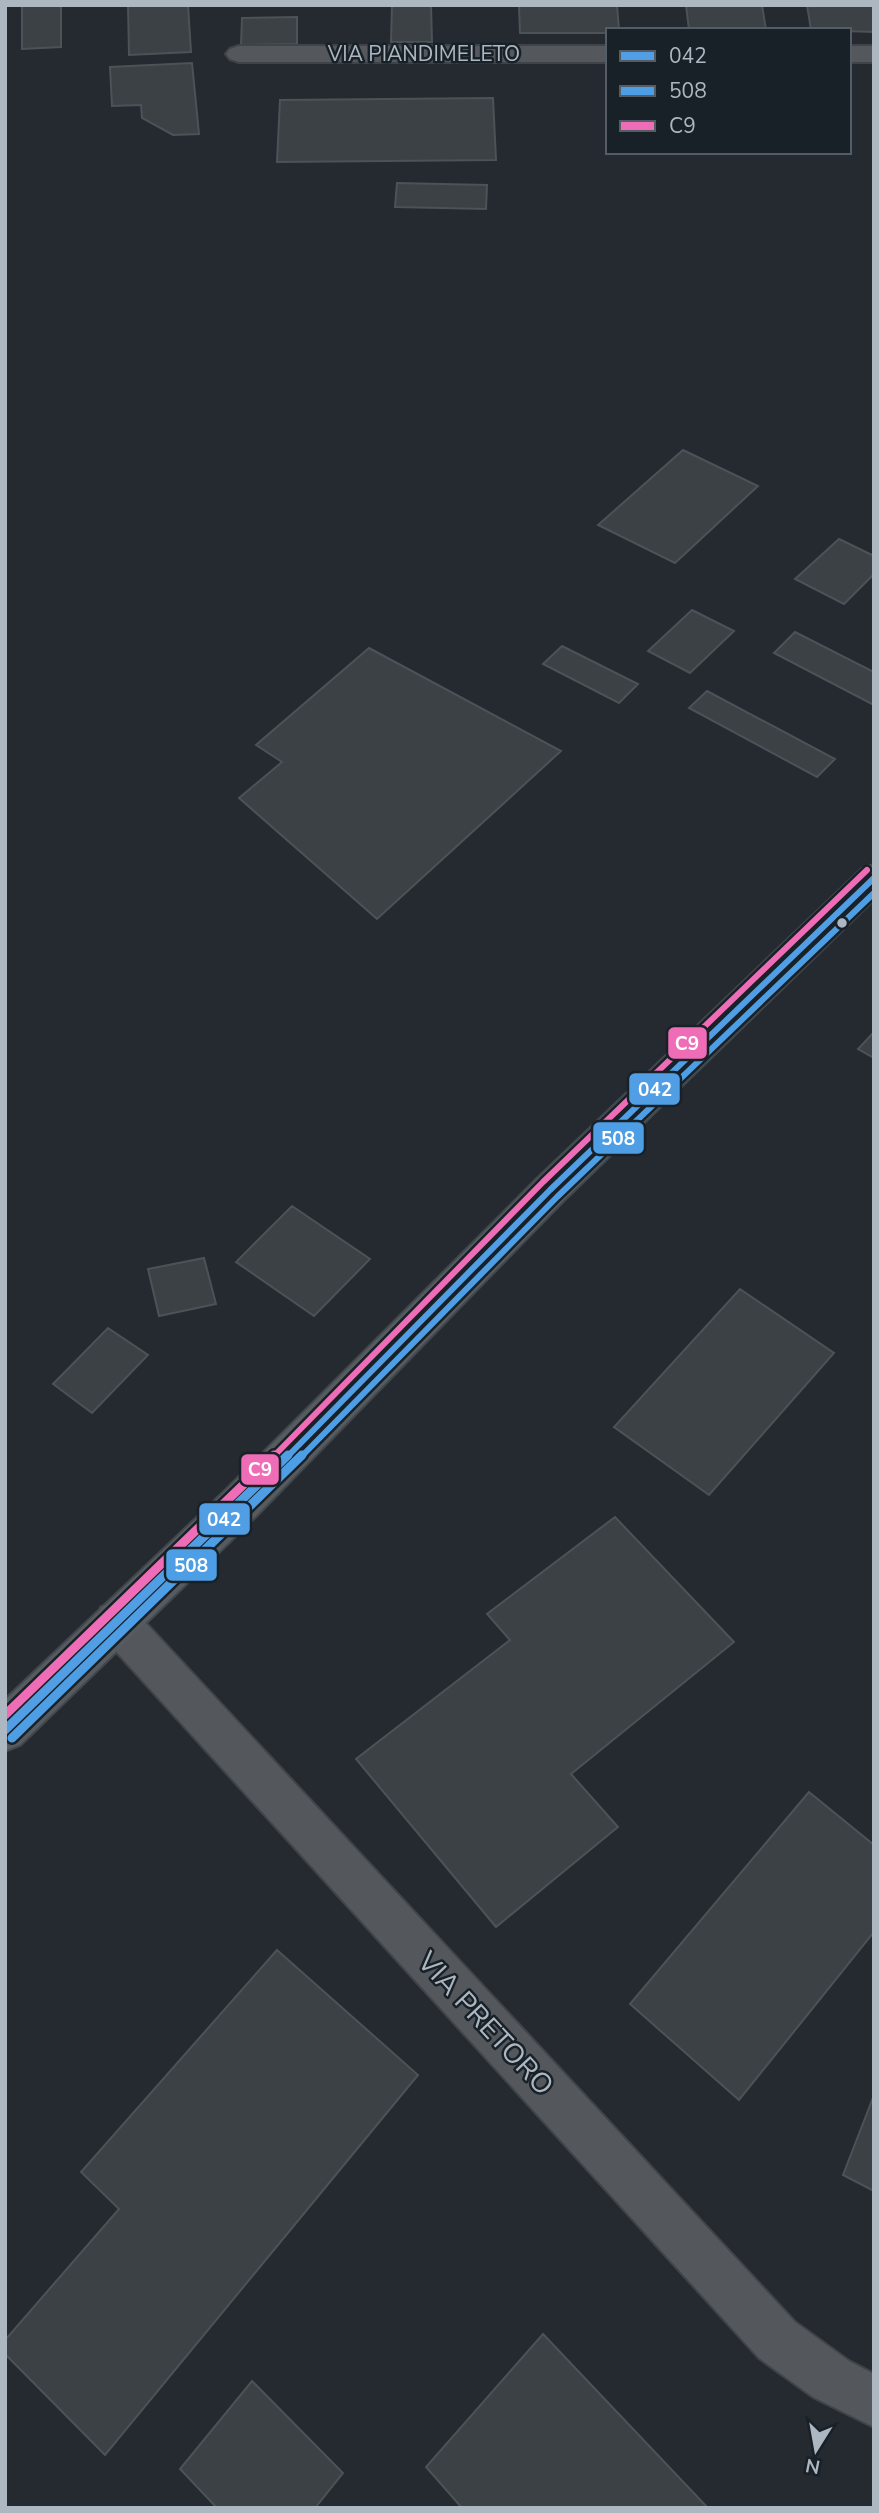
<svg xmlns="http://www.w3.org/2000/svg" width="879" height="2513" font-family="'Nunito Sans',sans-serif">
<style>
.building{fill:#3c4146;stroke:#4c5257;stroke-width:2}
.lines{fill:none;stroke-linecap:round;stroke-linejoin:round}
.minor-casing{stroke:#404448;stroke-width:4}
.major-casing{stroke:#41474c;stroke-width:4}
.minor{fill:#54585d;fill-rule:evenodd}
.major{fill:#565b5f;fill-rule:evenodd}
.bus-1-far1-casing{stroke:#192128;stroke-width:11}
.bus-1-casing{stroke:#192128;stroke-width:14}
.bus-2-far1-casing{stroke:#192128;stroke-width:11}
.bus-2-casing{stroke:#192128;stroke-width:14}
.bus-3-far1-casing{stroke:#192128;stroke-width:11}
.bus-3-casing{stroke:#192128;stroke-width:14}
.bus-1-far1{stroke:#529ee5;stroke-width:6}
.bus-1{stroke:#529ee5;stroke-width:9}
.bus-2-far1{stroke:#4d9ee5;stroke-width:6}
.bus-2{stroke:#4d9ee5;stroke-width:9}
.bus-3-far1{stroke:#ee6db6;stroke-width:6}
.bus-3{stroke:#ee6db6;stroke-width:9}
.bus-dot{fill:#adb7c1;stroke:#192128;stroke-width:2.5}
.labels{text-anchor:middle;stroke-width:5;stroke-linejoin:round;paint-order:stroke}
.far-street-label{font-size:21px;fill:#adb7c1;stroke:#192128}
.near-street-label{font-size:28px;fill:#adb7c1;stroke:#192128}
.line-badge{stroke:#192128;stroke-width:2.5}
.badge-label{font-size:19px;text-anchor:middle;font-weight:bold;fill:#fff}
</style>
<rect width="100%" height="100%" fill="#242a2f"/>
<path class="building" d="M 22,5 L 61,5 L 61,47 L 22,49 Z
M 128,5 L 188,5 L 191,52 L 129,55 Z
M 392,5 L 431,5 L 432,42 L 391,42 Z
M 519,5 L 617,5 L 619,30 L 608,30 L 608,33 L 520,33 Z
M 686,5 L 762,5 L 766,30 L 689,30 Z
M 807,5 L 874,5 L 874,32 L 811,30 Z
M 297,17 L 297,44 L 241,45 L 242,18 Z
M 192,63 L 199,134 L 173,135 L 142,118 L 141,105 L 112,106 L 110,67 Z
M 493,98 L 496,160 L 277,162 L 280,100 Z
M 397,183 L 487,185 L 486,209 L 395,207 Z
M 683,450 L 758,486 L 675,563 L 598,525 Z
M 839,539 L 874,556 L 874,574 L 844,604 L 795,579 Z
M 692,610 L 734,631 L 690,673 L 648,651 Z
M 795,632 L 874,672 L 874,705 L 774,653 Z
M 562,646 L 638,684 L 619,703 L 543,664 Z
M 369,648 L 561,751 L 377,919 L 239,798 L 282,762 L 256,745 Z
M 707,691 L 835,759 L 817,777 L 689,708 Z
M 874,1032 L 874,1058 L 858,1049 Z
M 292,1206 L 370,1259 L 314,1316 L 236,1262 Z
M 204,1258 L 216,1304 L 159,1316 L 148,1269 Z
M 740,1289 L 834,1353 L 709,1495 L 614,1427 Z
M 108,1328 L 148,1355 L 92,1413 L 53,1384 Z
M 615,1517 L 734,1642 L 571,1774 L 618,1827 L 496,1927 L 356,1759 L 510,1640 L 487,1614 Z
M 809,1792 L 874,1845 L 874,1932 L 739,2100 L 630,2004 Z
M 277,1950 L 418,2075 L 105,2455 L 5,2354 L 5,2340 L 119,2209 L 81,2172 Z
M 874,2095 L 874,2191 L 843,2175 Z
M 543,2334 L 708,2508 L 462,2508 L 426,2467 Z
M 252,2381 L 343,2473 L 315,2508 L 217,2508 L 180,2469 Z"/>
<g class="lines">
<g class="minor-casing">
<path id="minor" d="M 239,46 L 608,46 L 608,62 L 239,62 L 230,59 L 226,54 L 230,49 Z
M 849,46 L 874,46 L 874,62 L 849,62 Z
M 116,1601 L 131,1607 L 795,2322 L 849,2361 L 874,2374 L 874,2427 L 813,2397 L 759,2358 L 101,1635 L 95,1621 L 101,1607 Z"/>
</g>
<g class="major-casing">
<path id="major" d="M 874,865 L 874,899 L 563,1201 L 255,1517 L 20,1745 L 5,1751 L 5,1700 L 225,1491 L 537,1179 L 862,869 Z"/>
</g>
<use href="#minor" class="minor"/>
<use href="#major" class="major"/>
<g class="bus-1-far1-casing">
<path id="bus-1-far1" d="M 287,1457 L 550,1190 L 874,878"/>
</g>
<g class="bus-1-casing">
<path id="bus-1" d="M 5,1730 L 288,1455"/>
</g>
<g class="bus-2-far1-casing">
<path id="bus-2-far1" d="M 301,1457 L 557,1197 L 874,893"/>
</g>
<g class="bus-2-casing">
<path id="bus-2" d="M 12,1738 L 302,1455"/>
</g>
<g class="bus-3-far1-casing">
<path id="bus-3-far1" d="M 273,1457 L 543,1182 L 867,870"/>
</g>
<g class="bus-3-casing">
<path id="bus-3" d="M 5,1715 L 274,1455"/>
</g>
<use href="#bus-1-far1" class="bus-1-far1"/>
<use href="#bus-1" class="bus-1"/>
<use href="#bus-2-far1" class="bus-2-far1"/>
<use href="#bus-2" class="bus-2"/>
<use href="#bus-3-far1" class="bus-3-far1"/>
<use href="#bus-3" class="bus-3"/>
</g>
<circle class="bus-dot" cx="842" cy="923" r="6"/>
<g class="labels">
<g class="far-street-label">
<text x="424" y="61">VIA PIANDIMELETO</text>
</g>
<g class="near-street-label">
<text transform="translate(486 2023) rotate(47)" y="10">VIA PRETORO</text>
</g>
</g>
<g class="line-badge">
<rect x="667" y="1026" width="41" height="34" rx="7" fill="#ee6db6"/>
<rect x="628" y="1072" width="53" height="34" rx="7" fill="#529ee5"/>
<rect x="592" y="1121" width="53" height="34" rx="7" fill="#4d9ee5"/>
<rect x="240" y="1453" width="40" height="33" rx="7" fill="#ee6db6"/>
<rect x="198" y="1502" width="53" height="34" rx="7" fill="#529ee5"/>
<rect x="165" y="1548" width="53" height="34" rx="7" fill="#4d9ee5"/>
</g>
<g class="badge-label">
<text x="687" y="1050">C9</text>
<text x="655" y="1096">042</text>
<text x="618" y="1145">508</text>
<text x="260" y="1476">C9</text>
<text x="224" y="1526">042</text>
<text x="191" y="1572">508</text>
</g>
<rect width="879" height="2513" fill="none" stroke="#adb7c1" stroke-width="14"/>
<rect x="606" y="28" width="245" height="126" fill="#192128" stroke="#545d65" stroke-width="2"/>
<rect x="620" y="51" width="35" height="10" fill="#529ee5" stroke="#545d65" stroke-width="2"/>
<text x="669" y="63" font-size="21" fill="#adb7c1">042</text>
<rect x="620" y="86" width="35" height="10" fill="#4d9ee5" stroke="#545d65" stroke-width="2"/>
<text x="669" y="98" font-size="21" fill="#adb7c1">508</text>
<rect x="620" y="121" width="35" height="10" fill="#ee6db6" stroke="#545d65" stroke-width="2"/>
<text x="669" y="133" font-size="21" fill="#adb7c1">C9</text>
<g transform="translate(816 2450) rotate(191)" stroke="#192128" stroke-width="5" paint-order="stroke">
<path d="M0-5L12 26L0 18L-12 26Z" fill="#adb7c1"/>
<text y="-10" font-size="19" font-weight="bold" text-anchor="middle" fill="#adb7c1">N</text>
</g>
</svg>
